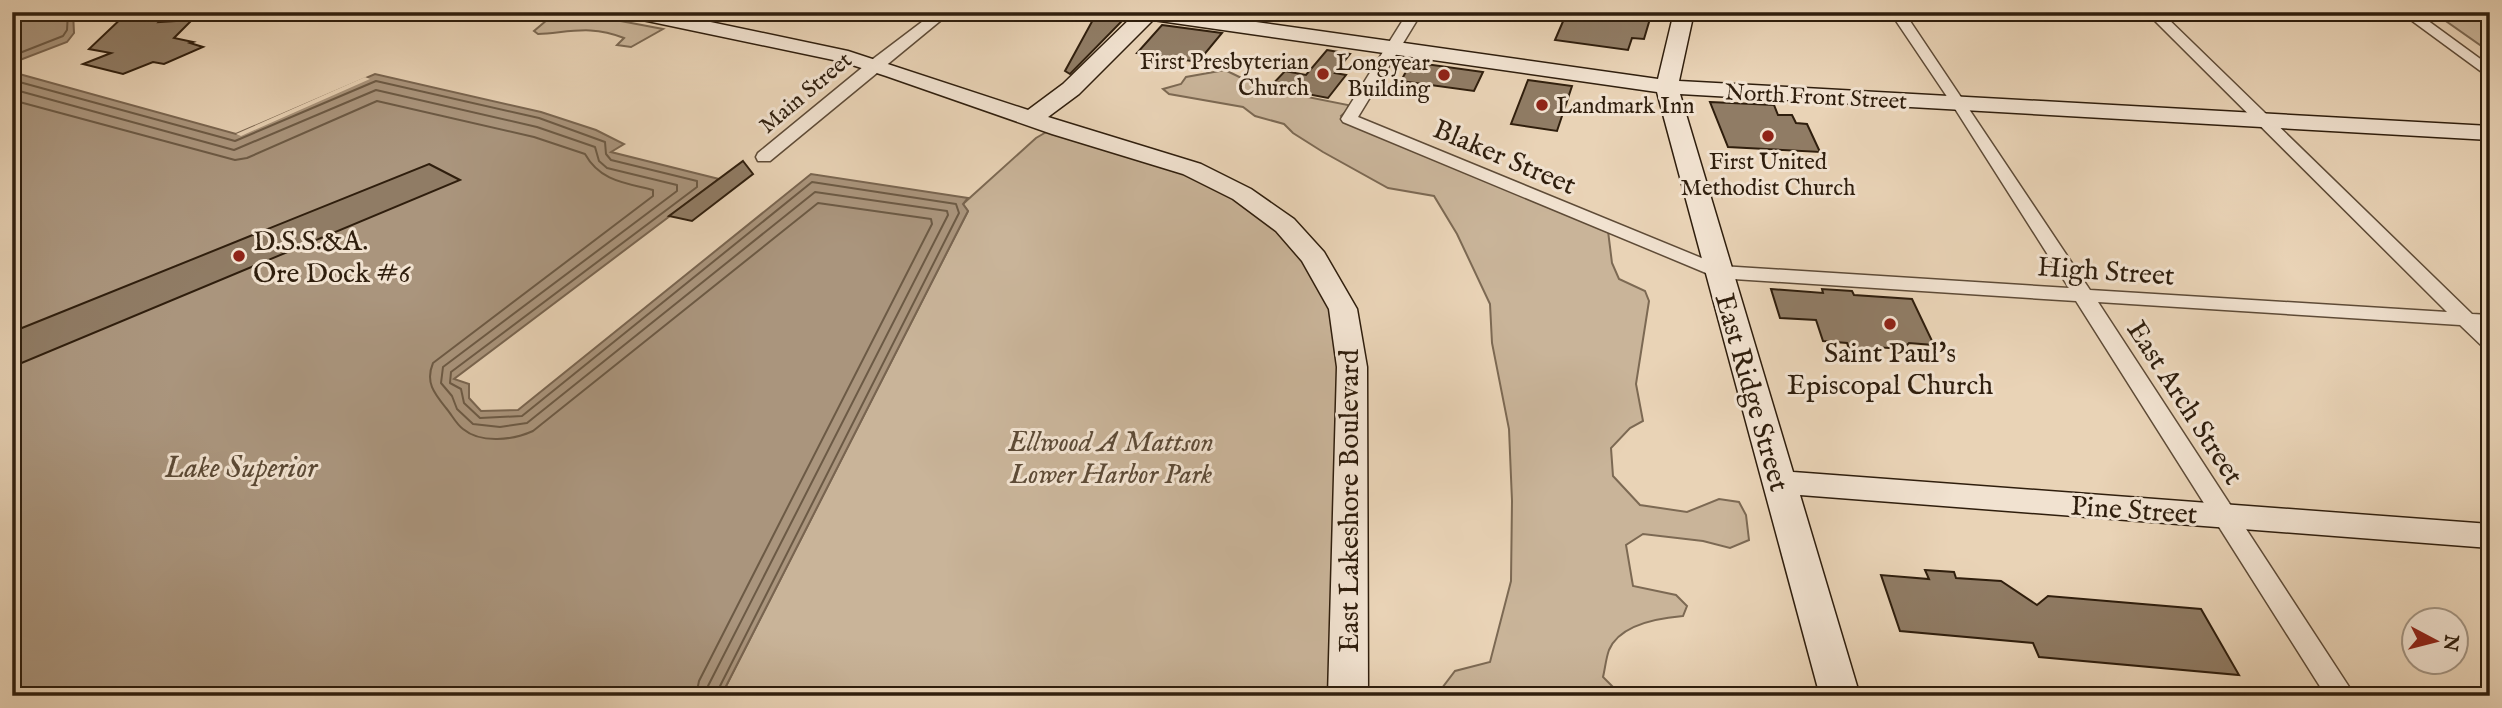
<svg xmlns="http://www.w3.org/2000/svg" width="2502" height="708" font-family="'IM FELL English',serif">
<style>
.green{fill:#c9b499;stroke:#7c6953;stroke-width:2}
.water{fill:#aa957d;stroke:#796550;stroke-width:2}
.pier{fill:#e9d3b6}
.lines{fill:none;stroke-linecap:round;stroke-linejoin:round}
.shore{stroke:#6c5a45;stroke-width:2}
.building{fill:#907c65;stroke:#2f1e0d;stroke-width:2}
.street-casing{stroke:#5e4b37;stroke-width:3}
.secondary-casing{stroke:#2f1e0d;stroke-width:3}
.primary-casing{stroke:#2f1e0d;stroke-width:4}
.street{fill:#f1e2d0;fill-rule:evenodd}
.secondary{fill:#f1e2d0;fill-rule:evenodd}
.primary{fill:#e9d3b6;fill-rule:evenodd}
.poi-dot{fill:#8f2418;stroke:#f1e2d0;stroke-width:2.5}
.labels{text-anchor:middle;stroke-width:6;stroke-linejoin:round;paint-order:stroke}
.far-poi-label{font-size:23px;fill:#2f1e0d;stroke:#f1e2d0;text-anchor:end}
.far-street-label{font-size:23px;fill:#2f1e0d;stroke:#f1e2d0}
.street-label{font-size:28px;fill:#2f1e0d;stroke:#f1e2d0}
.poi-label{font-size:28px;fill:#2f1e0d;stroke:#f1e2d0;text-anchor:start}
.park-label{font-size:28px;font-style:italic;fill:#5d4b37;stroke:#f1e2d0}
.water-label{font-size:30px;font-style:italic;fill:#5a4834;stroke:#f1e2d0}
</style>
<rect width="100%" height="100%" fill="#e9d3b6"/>
<filter id="stains"><feTurbulence type="fractalNoise" baseFrequency=".00286" numOctaves="4"/><feColorMatrix values="0 0 0 0 .2 0 0 0 0 .09 0 0 0 0 .02 0 0 0 .5 -.17"/></filter>
<radialGradient id="worn" r=".72"><stop offset=".6" stop-color="#630" stop-opacity="0"/><stop offset="1" stop-color="#630" stop-opacity=".3"/></radialGradient>
<path class="green" d="M 545,12 L 573,12 L 663,29 L 631,47 L 617,45 L 624,38 C 591,25 571,32 538,34 L 534,31 L 547,20 L 541,14 Z
M 2433,12 L 2477,12 L 2490,21 L 2490,52 Z
M 1225,70 L 1262,88 L 1348,105 L 1349,109 L 1341,116 L 1344,121 L 1608,231 L 1612,263 L 1619,279 L 1645,291 L 1649,301 L 1636,384 L 1643,421 L 1630,428 L 1611,448 L 1613,476 L 1640,505 L 1687,512 L 1719,499 L 1739,502 L 1746,515 L 1749,540 L 1730,548 L 1703,541 L 1643,534 L 1626,545 L 1633,586 L 1676,595 L 1687,606 L 1683,616 C 1659,618 1620,624 1609,650 C 1606,658 1605,669 1603,677 L 1622,696 L 1436,696 L 1455,671 L 1490,662 L 1511,581 L 1512,501 L 1509,429 L 1492,343 L 1490,304 L 1457,234 L 1434,196 L 1388,188 L 1323,152 L 1293,133 L 1284,124 L 1255,116 L 1243,107 L 1169,94 L 1163,89 L 1181,84 L 1186,77 Z
M 1055,127 L 1192,169 L 1285,225 L 1343,309 L 1348,696 L 721,696 L 968,211 L 963,204 L 1036,138 Z"/>
<path class="water" d="M 12,12 L 73,12 L 74,33 L 67,42 L 12,63 Z
M 12,72 L 236,134 L 375,74 L 541,112 L 596,130 L 624,144 L 611,152 L 719,179 L 454,379 L 469,384 L 469,398 L 481,411 L 518,410 L 811,174 L 968,198 L 963,204 L 968,211 L 721,696 L 12,696 Z"/>
<path class="pier" d="M 365,77 L 370,79 L 241,136 L 236,134 Z"/>
<g class="lines">
<path class="shore" d="M 12,56 L 63,36 L 67,30 L 68,12
M 12,80 L 235,141 L 376,81 L 539,118 L 605,142 L 606,154 L 611,160 L 697,181 L 697,187 L 451,372 L 450,383 L 461,389 L 464,403 L 480,418 L 522,416 L 812,182 L 956,204 L 959,213 L 715,696
M 12,89 L 234,150 L 376,90 L 537,127 L 595,147 L 599,161 L 607,168 L 677,185 L 677,191 L 443,367 L 441,383 L 452,396 L 457,409 L 473,424 L 500,427 L 527,423 L 815,192 L 947,211 L 948,215 L 708,686 L 706,696
M 12,100 L 235,160 L 247,158 L 377,101 L 534,137 L 585,154 C 600,181 625,183 653,190 L 653,196 L 433,363 C 425,382 434,393 446,408 C 452,415 456,424 463,429 C 481,444 513,440 533,431 L 818,203 L 931,219 L 932,224 L 699,681 L 696,696"/>
</g>
<path class="building" d="M 128,12 L 170,12 L 159,22 L 192,20 L 174,38 L 193,42 L 190,43 L 203,47 L 164,64 L 153,62 L 123,74 L 83,64 L 111,53 L 89,49 Z
M 1567,12 L 1652,12 L 1644,39 L 1632,38 L 1628,50 L 1555,40 Z
M 1095,16 L 1122,21 L 1070,74 L 1065,71 Z
M 1162,25 L 1222,33 L 1198,62 L 1137,53 Z
M 1327,50 L 1350,54 L 1335,73 L 1346,75 L 1328,98 L 1270,87 L 1285,71 L 1306,75 Z
M 1411,62 L 1483,72 L 1474,91 L 1401,81 Z
M 1528,80 L 1572,86 L 1557,131 L 1511,124 Z
M 1710,102 L 1774,105 L 1778,115 L 1792,115 L 1796,123 L 1807,124 L 1820,152 L 1728,147 Z
M 743,161 L 753,174 L 692,221 L 669,216 Z
M 429,164 L 460,180 L 12,367 L 12,332 Z
M 1771,289 L 1823,293 L 1822,289 L 1852,291 L 1854,295 L 1912,299 L 1934,345 L 1909,343 L 1903,349 L 1875,347 L 1879,357 L 1851,355 L 1847,343 L 1823,341 L 1816,320 L 1780,318 Z
M 1925,570 L 1954,572 L 1956,578 L 2001,581 L 2037,605 L 2048,596 L 2201,609 L 2239,675 L 2039,657 L 2033,643 L 1900,631 L 1881,575 L 1929,579 Z"/>
<g class="lines">
<g class="street-casing">
<path id="street" d="M 698,12 L 714,12 L 697,28 L 687,28 L 687,22 Z
M 935,12 L 951,12 L 770,161 L 758,161 L 756,157 L 758,153 L 869,62 Z
M 1408,12 L 1422,12 L 1358,117 L 1721,266 L 2069,288 L 1952,104 L 1890,12 L 1904,12 L 2090,290 L 2447,312 L 2146,12 L 2161,12 L 2472,314 L 2490,315 L 2490,327 L 2485,327 L 2490,331 L 2490,349 L 2483,347 L 2460,325 L 2098,302 L 2355,696 L 2326,696 L 2076,301 L 1718,278 L 1343,122 L 1341,119 Z
M 2400,12 L 2416,12 L 2490,66 L 2490,78 Z"/>
</g>
<g class="secondary-casing">
<path id="secondary" d="M 623,12 L 663,12 L 848,51 L 1028,110 L 1063,84 L 1137,12 L 1185,12 L 1658,79 L 1674,12 L 1694,12 L 1679,81 L 2490,126 L 2490,140 L 1680,94 L 1793,472 L 2490,524 L 2490,548 L 1800,495 L 1860,696 L 1820,696 L 1657,92 L 1153,20 L 1079,94 L 1048,117 L 1201,164 L 1251,189 L 1294,219 L 1324,252 L 1357,309 L 1367,367 L 1368,696 L 1328,696 L 1337,367 L 1329,309 L 1302,261 L 1276,231 L 1233,199 L 1183,174 L 1052,134 L 886,76 L 843,62 L 633,18 Z"/>
</g>
<g class="primary-casing">
<path id="primary" d="M 1129,12 L 1160,12 L 1157,17 L 1132,17 Z"/>
</g>
<use href="#street" class="street"/>
<use href="#secondary" class="secondary"/>
<use href="#primary" class="primary"/>
</g>
<g class="poi-dot">
<circle cx="1323" cy="74" r="7"/>
<circle cx="1444" cy="75" r="7"/>
<circle cx="1542" cy="105" r="7"/>
<circle cx="1768" cy="136" r="7"/>
<circle cx="239" cy="256" r="7"/>
<circle cx="1890" cy="324" r="7"/>
</g>
<g class="labels">
<g class="far-poi-label">
<text x="1309" y="69">First Presbyterian<tspan x="1309" dy="26">Church</tspan></text>
<text x="1430" y="70">Longyear<tspan x="1430" dy="26">Building</tspan></text>
<text x="1556" y="113" text-anchor="start">Landmark Inn</text>
<text x="1768" y="169" text-anchor="middle">First United<tspan x="1768" dy="26">Methodist Church</tspan></text>
</g>
<g class="far-street-label">
<text transform="translate(805 92) rotate(-40)" y="8">Main Street</text>
<text transform="translate(1816 96) rotate(3)" y="8">North Front Street</text>
</g>
<g class="street-label">
<text transform="translate(1505 156) rotate(23)" y="10">Blaker Street</text>
<text transform="translate(2106 270) rotate(4)" y="10">High Street</text>
<text transform="translate(1753 392) rotate(74)" y="10">East Ridge Street</text>
<text transform="translate(2186 402) rotate(57)" y="10">East Arch Street</text>
<text transform="translate(1348 501) rotate(-90)" y="10">East Lakeshore Boulevard</text>
<text transform="translate(2134 509) rotate(4)" y="10">Pine Street</text>
</g>
<g class="poi-label">
<text x="253" y="250">D.S.S.&amp;A.<tspan x="253" dy="32">Ore Dock #6</tspan></text>
<text x="1890" y="362" text-anchor="middle">Saint Paul's<tspan x="1890" dy="32">Episcopal Church</tspan></text>
</g>
<g class="park-label">
<text x="1111" y="451">Ellwood A Mattson<tspan x="1111" dy="32">Lower Harbor Park</tspan></text>
</g>
<g class="water-label">
<text x="241" y="477">Lake Superior</text>
</g>
</g>
<rect width="2502" height="708" fill="none" stroke="#e9d3b6" stroke-width="42"/>
<rect x="14" y="14" width="2474" height="680" fill="none" stroke="#2f1e0d" stroke-width="3.5"/>
<rect x="21" y="21" width="2460" height="666" fill="none" stroke="#2f1e0d" stroke-width="2"/>
<g transform="translate(2435 641) rotate(97)"><circle r="33" fill="#f1e2d0" stroke="#a39482" stroke-width="2"/>
<path d="M0-5L12 26L0 18L-12 26Z" fill="#8f2418"/>
<text y="-10" font-size="19" font-weight="bold" text-anchor="middle" fill="#2f1e0d">N</text>
</g>
<rect width="100%" height="100%" filter="url(#stains)"/>
<rect width="100%" height="100%" fill="url(#worn)"/>
</svg>
